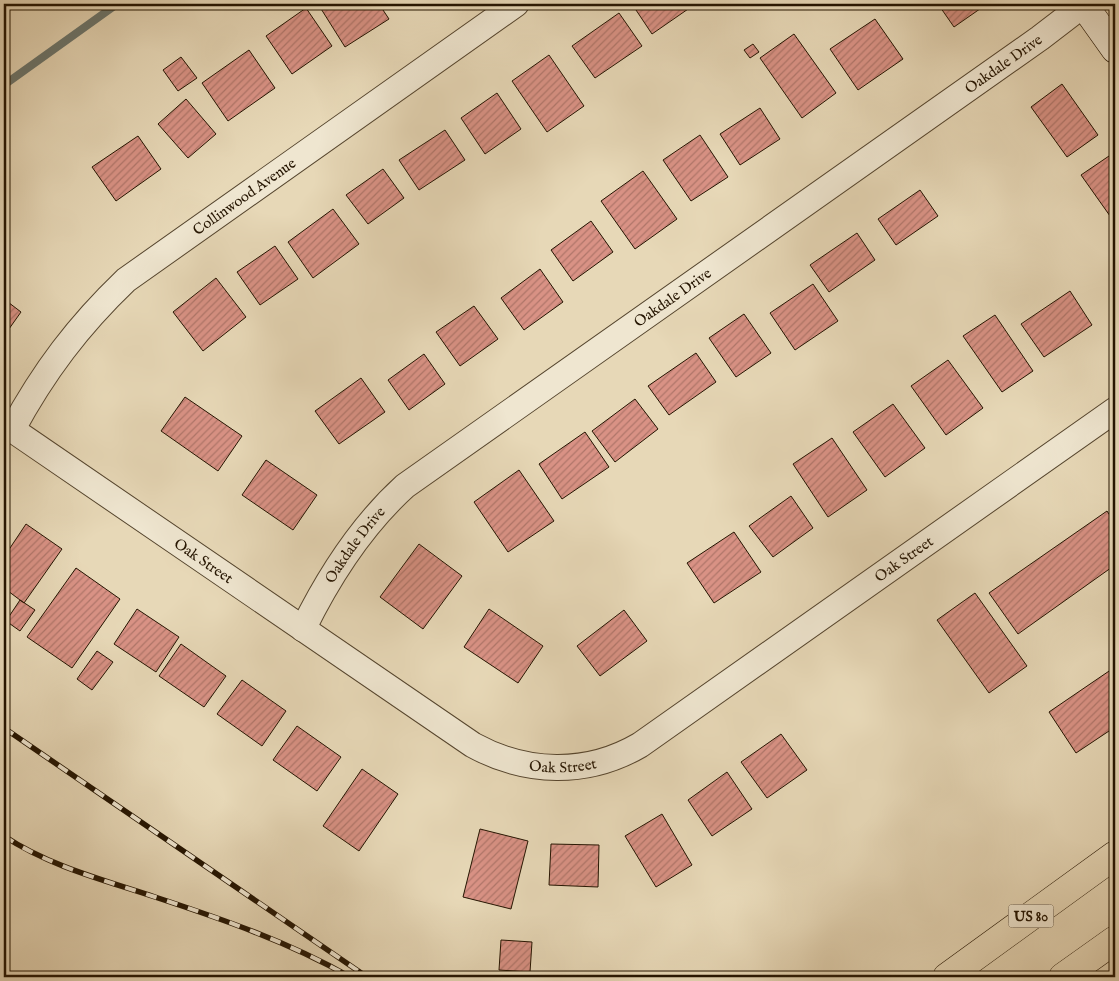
<svg xmlns="http://www.w3.org/2000/svg" width="1119" height="981" font-family="'IM FELL English',serif">
<style>
.lines{fill:none;stroke-linecap:round;stroke-linejoin:round}
.stream{stroke:#6b766e;stroke-width:8}
.building{fill:url(#building-hatch);stroke:#241401}
.street-casing{stroke:#55452e;stroke-width:27}
.secondary-casing{stroke:#241401;stroke-width:29}
.highway-casing{stroke:#241401;stroke-width:29}
.street{stroke:#efe6d0;stroke-width:25}
.secondary{stroke:#efe6d0;stroke-width:28}
.highway{stroke:#e7d8b7;stroke-width:28}
.rail-casing{stroke:#241401;stroke-width:5.5}
.rail{stroke:#efe6d0;stroke-width:4;stroke-dasharray:11;stroke-linecap:butt}
.labels{text-anchor:middle;stroke-width:4;stroke-linejoin:round;paint-order:stroke}
.shield{fill:#efe6d0;stroke:#61533f;stroke-width:1}
.shield-label{font-size:14px;font-weight:bold;fill:#241401}
.street-label{font-size:15px;fill:#241401;stroke:#efe6d0}
</style>
<defs>
<pattern id="building-hatch" width="6" height="6" patternUnits="userSpaceOnUse" patternTransform="scale(1.25)"><rect width="6" height="6" fill="#d99285"/><path d="M-1 1l2-2M0 6l6-6M5 7l2-2" fill="none" stroke="#b0766a"/></pattern>
</defs>
<rect width="100%" height="100%" fill="#e7d8b7"/>
<filter id="stains"><feTurbulence type="fractalNoise" baseFrequency=".004" numOctaves="4"/><feColorMatrix values="0 0 0 0 .2 0 0 0 0 .09 0 0 0 0 .02 0 0 0 .5 -.17"/></filter>
<radialGradient id="worn" r=".72"><stop offset=".6" stop-color="#630" stop-opacity="0"/><stop offset="1" stop-color="#630" stop-opacity=".3"/></radialGradient>
<g class="lines">
<path class="stream" d="M 4,85 L 117,4"/>
</g>
<path class="building" d="M 318,4 L 379,4 L 389,19 L 345,47 Z
M 632,4 L 689,4 L 691,7 L 652,34 Z
M 938,4 L 987,4 L 954,27 Z
M 306,8 L 332,46 L 292,74 L 266,36 Z
M 619,13 L 642,46 L 595,78 L 572,46 Z
M 875,19 L 903,59 L 858,90 L 830,49 Z
M 794,34 L 836,93 L 802,118 L 760,58 Z
M 753,44 L 759,52 L 750,58 L 744,50 Z
M 249,50 L 275,88 L 228,121 L 202,83 Z
M 549,55 L 584,106 L 547,132 L 512,81 Z
M 181,57 L 197,78 L 178,91 L 163,70 Z
M 1062,84 L 1098,135 L 1067,157 L 1031,107 Z
M 497,93 L 521,129 L 485,154 L 461,118 Z
M 186,99 L 216,134 L 188,158 L 158,124 Z
M 760,108 L 780,139 L 740,165 L 720,134 Z
M 445,130 L 465,160 L 419,190 L 399,160 Z
M 700,135 L 728,177 L 691,201 L 663,160 Z
M 138,136 L 161,169 L 116,201 L 92,167 Z
M 1109,156 L 1115,165 L 1115,223 L 1081,175 Z
M 383,169 L 404,198 L 368,224 L 346,195 Z
M 643,171 L 677,219 L 635,249 L 601,201 Z
M 920,190 L 938,216 L 896,245 L 878,219 Z
M 333,209 L 359,244 L 313,278 L 288,242 Z
M 591,221 L 613,252 L 573,281 L 551,250 Z
M 857,233 L 875,260 L 829,292 L 810,265 Z
M 275,246 L 298,279 L 260,305 L 237,272 Z
M 540,269 L 563,302 L 524,330 L 501,298 Z
M 216,278 L 246,317 L 203,351 L 173,312 Z
M 813,284 L 838,321 L 795,350 L 770,313 Z
M 1070,291 L 1092,325 L 1044,357 L 1021,324 Z
M 4,299 L 21,312 L 4,336 Z
M 474,306 L 498,339 L 460,366 L 436,332 Z
M 744,314 L 771,353 L 736,377 L 709,338 Z
M 995,315 L 1033,371 L 1002,392 L 963,336 Z
M 696,353 L 716,382 L 669,415 L 648,386 Z
M 424,354 L 445,384 L 409,410 L 388,380 Z
M 948,360 L 983,408 L 946,435 L 911,386 Z
M 361,378 L 385,412 L 339,444 L 315,411 Z
M 185,397 L 242,436 L 218,471 L 161,431 Z
M 635,399 L 658,429 L 615,462 L 592,431 Z
M 893,404 L 925,448 L 885,477 L 853,432 Z
M 585,432 L 609,467 L 562,499 L 539,464 Z
M 832,438 L 867,490 L 828,517 L 793,464 Z
M 266,460 L 317,495 L 293,530 L 242,495 Z
M 519,470 L 554,521 L 508,552 L 474,502 Z
M 791,496 L 813,528 L 773,557 L 749,526 Z
M 1107,511 L 1115,523 L 1115,565 L 1018,634 L 989,593 Z
M 26,524 L 62,549 L 24,603 L 4,588 L 4,557 Z
M 734,532 L 761,572 L 714,603 L 687,563 Z
M 419,544 L 462,576 L 423,629 L 380,597 Z
M 76,568 L 120,599 L 72,668 L 27,637 Z
M 975,593 L 1027,666 L 989,693 L 937,620 Z
M 20,600 L 35,610 L 20,631 L 6,621 Z
M 137,609 L 179,637 L 156,672 L 114,644 Z
M 489,609 L 543,646 L 518,683 L 464,647 Z
M 624,610 L 647,641 L 600,676 L 577,646 Z
M 181,644 L 226,676 L 204,707 L 159,676 Z
M 97,651 L 113,662 L 92,690 L 77,679 Z
M 1115,667 L 1115,727 L 1076,753 L 1049,712 Z
M 242,680 L 286,711 L 262,746 L 217,714 Z
M 297,726 L 341,757 L 317,791 L 273,760 Z
M 781,734 L 807,770 L 767,798 L 741,762 Z
M 362,769 L 398,794 L 359,851 L 323,826 Z
M 727,772 L 752,809 L 712,836 L 688,800 Z
M 662,814 L 692,865 L 656,887 L 625,836 Z
M 480,829 L 528,841 L 511,909 L 463,897 Z
M 551,844 L 599,845 L 598,887 L 549,885 Z
M 501,940 L 532,942 L 530,972 L 499,970 Z"/>
<g class="lines">
<g class="street-casing">
<g id="street">
<path id="s1" d="M 4,424 L 473,745 C 526,774 587,776 640,745 L 1115,410"/>
<path id="s2" d="M 12,430 C 44,371 78,326 126,280 L 516,4"/>
<path id="s3" d="M 303,629 C 329,576 361,526 405,486 L 1040,38 L 1083,5"/>
</g>
</g>
<g class="secondary-casing">
<path id="secondary" d="M 1083,4 L 1115,49"/>
</g>
<g class="highway-casing">
<path id="highway" d="M 947,977 L 1115,855
M 1063,977 L 1115,940"/>
</g>
<use href="#street" class="street"/>
<use href="#secondary" class="secondary"/>
<use href="#highway" class="highway"/>
<g class="rail-casing">
<path id="rail" d="M 4,728 L 367,977
M 4,836 C 49,866 104,880 155,897 C 222,919 289,942 350,977"/>
</g>
<use href="#rail" class="rail"/>
</g>
<g class="labels">
<rect class="shield" x="1008.5" y="904.5" width="45" height="23" rx="4"/>
<g class="shield-label">
<text x="1031" y="921">US 80</text>
</g>
<g class="street-label">
<text dy="5" stroke="none"><textPath href="#s3" startOffset="909">Oakdale Drive</textPath></text>
<text dy="5" stroke="none"><textPath href="#s2" startOffset="334">Collinwood Avenue</textPath></text>
<text dy="5" stroke="none"><textPath href="#s3" startOffset="504">Oakdale Drive</textPath></text>
<text dy="5" stroke="none"><textPath href="#s3" startOffset="99">Oakdale Drive</textPath></text>
<text dy="5" stroke="none"><textPath href="#s1" startOffset="1066">Oak Street</textPath></text>
<text dy="5" stroke="none"><textPath href="#s1" startOffset="242">Oak Street</textPath></text>
<text dy="5" stroke="none"><textPath href="#s1" startOffset="662">Oak Street</textPath></text>
</g>
</g>
<rect width="1119" height="981" fill="none" stroke="#e7d8b7" stroke-width="20"/>
<rect x="5" y="5" width="1109" height="971" fill="none" stroke="#241401" stroke-width="2.5"/>
<rect x="10" y="10" width="1099" height="961" fill="none" stroke="#241401"/>
<rect width="100%" height="100%" filter="url(#stains)"/>
<rect width="100%" height="100%" fill="url(#worn)"/>
</svg>
